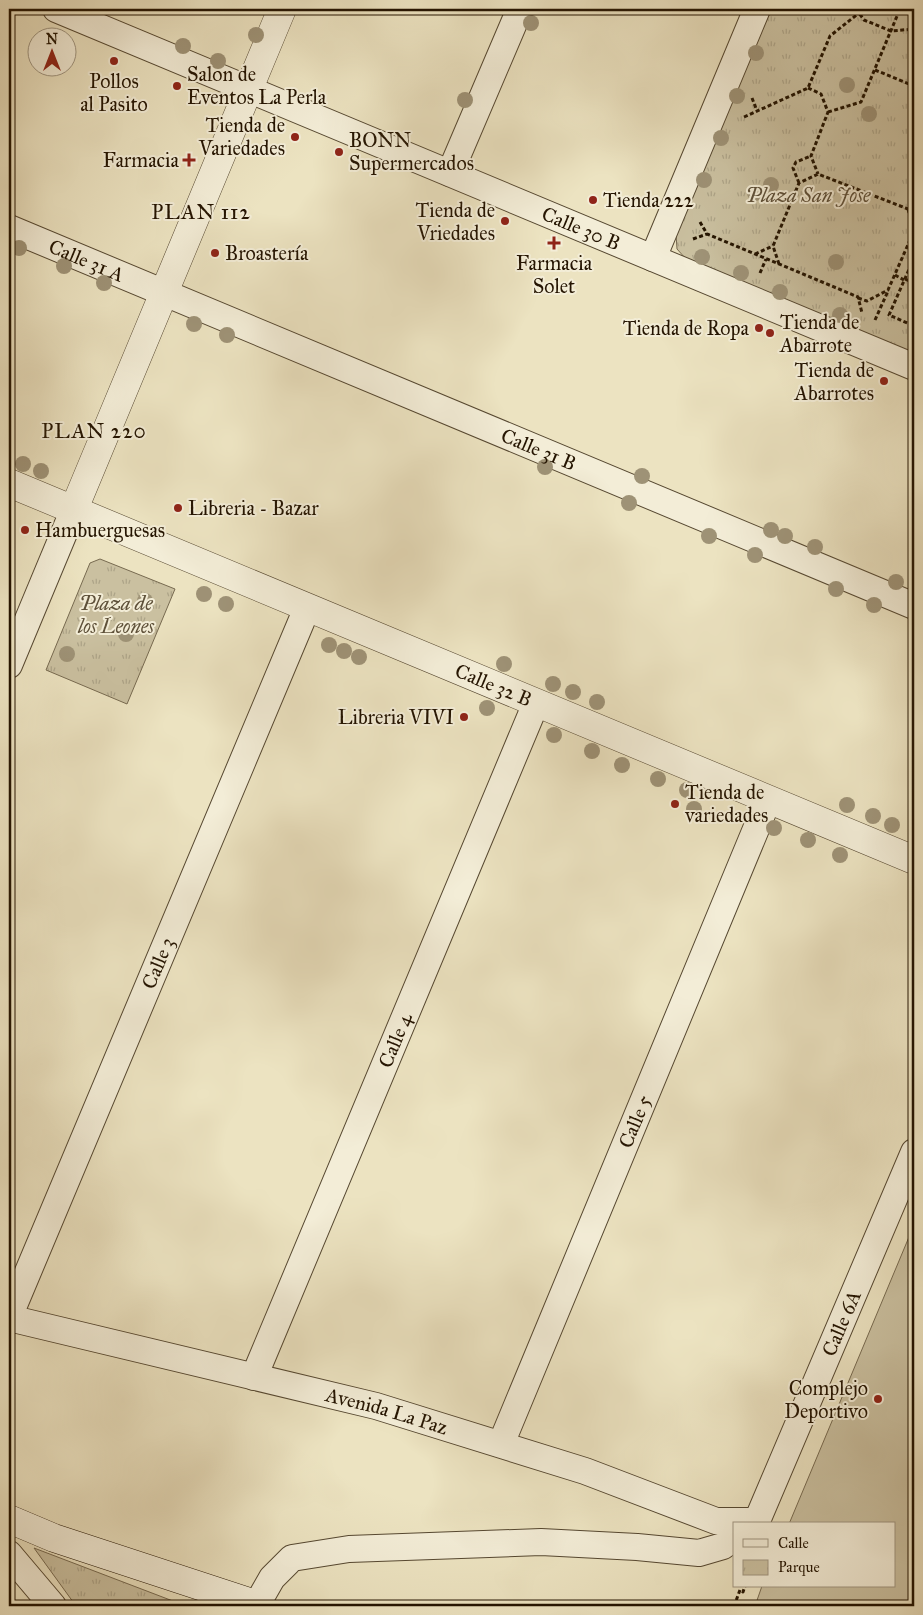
<svg xmlns="http://www.w3.org/2000/svg" width="923" height="1615" font-family="'IM FELL Great Primer',serif">
<style>
.park{fill:url(#park-tufts);stroke:#776a50}
.pitch{fill:#cac0a0;stroke:#776a50}
.lines{fill:none;stroke-linecap:round;stroke-linejoin:round}
.minor-casing{stroke:#564831;stroke-width:28}
.tertiary-casing{stroke:#564831;stroke-width:29}
.secondary-casing{stroke:#241401;stroke-width:29}
.path{stroke:#241401;stroke-width:3;stroke-dasharray:4 2.5;stroke-linecap:butt}
.minor{stroke:#f3edd7;stroke-width:26}
.tertiary{stroke:#f3edd7;stroke-width:28}
.secondary{stroke:#f3edd7;stroke-width:28}
.tree{fill:#9e9276}
.poi-dot{fill:#8f2418;stroke:#f3edd7;stroke-width:2}
.labels{text-anchor:middle;stroke-width:4;stroke-linejoin:round;paint-order:stroke}
.poi-label{font-size:20px;fill:#241401;stroke:#f3edd7;text-anchor:start}
.park-label{font-size:20px;font-style:italic;fill:#5e5039;stroke:#f3edd7}
.street-label{font-size:20px;fill:#241401;stroke:#f3edd7}
.neighbourhood-label{font-size:21px;letter-spacing:1px;fill:#241401;stroke:#f3edd7}
</style>
<defs>
<pattern id="park-tufts" width="24" height="20" patternUnits="userSpaceOnUse" patternTransform="scale(1.25)"><rect width="24" height="20" fill="#cac0a0"/><path d="M3 7l-1-3M5 7V3M7 7l1-3M15 17l-1-3M17 17v-4M19 17l1-3" fill="none" stroke="#ada488"/></pattern>
</defs>
<rect width="100%" height="100%" fill="#ece3c1"/>
<filter id="stains"><feTurbulence type="fractalNoise" baseFrequency=".004" numOctaves="4"/><feColorMatrix values="0 0 0 0 .2 0 0 0 0 .09 0 0 0 0 .02 0 0 0 .5 -.17"/></filter>
<radialGradient id="worn" r=".72"><stop offset=".6" stop-color="#630" stop-opacity="0"/><stop offset="1" stop-color="#630" stop-opacity=".3"/></radialGradient>
<path class="park" d="M 771,9 L 914,9 L 914,354 L 686,259 L 677,249 L 676,234 Z
M 100,559 L 175,589 L 127,704 L 46,670 L 90,563 Z
M 34,1548 L 186,1606 L 76,1606 Z"/>
<path class="pitch" d="M 914,1225 L 914,1606 L 755,1606 L 762,1586 L 894,1586 L 894,1524 L 789,1524 Z"/>
<g class="lines">
<g class="minor-casing">
<g id="minor">
<path id="s1" d="M 56,9 L 914,367"/>
<path d="M 450,173 L 520,9"/>
<path id="s2" d="M 9,228 L 914,606"/>
<path d="M 653,258 L 757,9"/>
<path d="M 9,665 L 74,509"/>
<path id="s3" d="M 9,1317 L 307,608"/>
<path id="s4" d="M 9,1318 L 376,1406 L 585,1471 L 716,1521 L 757,1521"/>
<path id="s5" d="M 254,1377 L 536,703"/>
<path id="s6" d="M 501,1444 L 768,800"/>
<path id="s7" d="M 757,1521 L 914,1152"/>
<path d="M 9,1554 L 53,1606"/>
<path d="M 256,1606 L 272,1578 L 292,1558 L 349,1549 L 541,1542 L 637,1547 L 699,1553 L 723,1546 L 734,1538"/>
</g>
</g>
<g class="tertiary-casing">
<g id="tertiary">
<path id="s8" d="M 9,483 L 914,860"/>
<path d="M 74,509 L 282,9"/>
</g>
</g>
<g class="secondary-casing">
<path id="secondary" d="M 9,1519 L 54,1538 L 261,1606"/>
</g>
<path class="path" d="M 856,9 L 864,20 L 891,31 L 914,29
M 911,9 L 914,14
M 875,70 L 914,86
M 808,88 L 821,94 L 828,112 L 811,156 L 818,174
M 752,98 L 757,111
M 828,112 L 861,102 L 900,9
M 744,117 L 808,88 L 830,36 L 859,13
M 799,183 L 793,168 L 796,162 L 811,156
M 908,209 L 914,231
M 700,222 L 707,234 L 858,297 L 862,313
M 693,239 L 707,234
M 755,254 L 773,246
M 914,258 L 889,315 L 914,326
M 779,264 L 773,246 L 799,183 L 818,174 L 908,209 L 914,207
M 760,273 L 766,259
M 895,275 L 904,280
M 905,279 L 914,283
M 858,298 L 867,301 L 888,290 L 914,231
M 875,320 L 888,291
M 734,1606 L 740,1590 L 743,1592 L 745,1586"/>
<use href="#minor" class="minor"/>
<use href="#tertiary" class="tertiary"/>
<use href="#secondary" class="secondary"/>
</g>
<g class="tree">
<circle cx="531" cy="23" r="8"/>
<circle cx="256" cy="35" r="8"/>
<circle cx="183" cy="46" r="8"/>
<circle cx="756" cy="53" r="8"/>
<circle cx="218" cy="61" r="8"/>
<circle cx="847" cy="85" r="8"/>
<circle cx="737" cy="96" r="8"/>
<circle cx="465" cy="100" r="8"/>
<circle cx="869" cy="114" r="8"/>
<circle cx="721" cy="138" r="8"/>
<circle cx="704" cy="180" r="8"/>
<circle cx="771" cy="185" r="8"/>
<circle cx="755" cy="193" r="8"/>
<circle cx="19" cy="248" r="8"/>
<circle cx="702" cy="257" r="8"/>
<circle cx="836" cy="262" r="8"/>
<circle cx="64" cy="266" r="8"/>
<circle cx="741" cy="273" r="8"/>
<circle cx="104" cy="283" r="8"/>
<circle cx="780" cy="292" r="8"/>
<circle cx="840" cy="315" r="8"/>
<circle cx="194" cy="324" r="8"/>
<circle cx="227" cy="335" r="8"/>
<circle cx="23" cy="464" r="8"/>
<circle cx="545" cy="467" r="8"/>
<circle cx="41" cy="471" r="8"/>
<circle cx="642" cy="476" r="8"/>
<circle cx="629" cy="503" r="8"/>
<circle cx="771" cy="530" r="8"/>
<circle cx="709" cy="536" r="8"/>
<circle cx="785" cy="536" r="8"/>
<circle cx="815" cy="547" r="8"/>
<circle cx="755" cy="555" r="8"/>
<circle cx="896" cy="582" r="8"/>
<circle cx="836" cy="589" r="8"/>
<circle cx="204" cy="594" r="8"/>
<circle cx="145" cy="601" r="8"/>
<circle cx="226" cy="604" r="8"/>
<circle cx="874" cy="605" r="8"/>
<circle cx="126" cy="634" r="8"/>
<circle cx="329" cy="645" r="8"/>
<circle cx="344" cy="651" r="8"/>
<circle cx="67" cy="654" r="8"/>
<circle cx="359" cy="657" r="8"/>
<circle cx="504" cy="664" r="8"/>
<circle cx="553" cy="684" r="8"/>
<circle cx="573" cy="692" r="8"/>
<circle cx="597" cy="702" r="8"/>
<circle cx="487" cy="708" r="8"/>
<circle cx="554" cy="735" r="8"/>
<circle cx="592" cy="751" r="8"/>
<circle cx="622" cy="765" r="8"/>
<circle cx="658" cy="779" r="8"/>
<circle cx="687" cy="790" r="8"/>
<circle cx="847" cy="805" r="8"/>
<circle cx="694" cy="809" r="8"/>
<circle cx="873" cy="816" r="8"/>
<circle cx="892" cy="825" r="8"/>
<circle cx="774" cy="828" r="8"/>
<circle cx="808" cy="840" r="8"/>
<circle cx="840" cy="855" r="8"/>
</g>
<g class="poi-dot">
<circle cx="114" cy="61" r="5"/>
<circle cx="177" cy="86" r="5"/>
<circle cx="295" cy="137" r="5"/>
<circle cx="339" cy="152" r="5"/>
<path d="M186.5 152.5h5v5h5v5h-5v5h-5v-5h-5v-5h5z"/>
<circle cx="593" cy="200" r="5"/>
<circle cx="505" cy="221" r="5"/>
<path d="M551.5 235.5h5v5h5v5h-5v5h-5v-5h-5v-5h5z"/>
<circle cx="215" cy="253" r="5"/>
<circle cx="759" cy="328" r="5"/>
<circle cx="770" cy="333" r="5"/>
<circle cx="884" cy="381" r="5"/>
<circle cx="178" cy="508" r="5"/>
<circle cx="25" cy="530" r="5"/>
<circle cx="464" cy="717" r="5"/>
<circle cx="675" cy="804" r="5"/>
<circle cx="878" cy="1399" r="5"/>
</g>
<g class="labels">
<g class="poi-label">
<text x="187" y="81">Salon de<tspan x="187" dy="23">Eventos La Perla</tspan></text>
<text x="114" y="88" text-anchor="middle">Pollos<tspan x="114" dy="23">al Pasito</tspan></text>
<text x="285" y="132" text-anchor="end">Tienda de<tspan x="285" dy="23">Variedades</tspan></text>
<text x="349" y="147">BONN<tspan x="349" dy="23">Supermercados</tspan></text>
<text x="179" y="167" text-anchor="end">Farmacia</text>
<text x="603" y="207">Tienda 222</text>
<text x="495" y="217" text-anchor="end">Tienda de<tspan x="495" dy="23">Vriedades</tspan></text>
<text x="225" y="260">Broastería</text>
<text x="554" y="270" text-anchor="middle">Farmacia<tspan x="554" dy="23">Solet</tspan></text>
<text x="780" y="329">Tienda de<tspan x="780" dy="23">Abarrote</tspan></text>
<text x="749" y="335" text-anchor="end">Tienda de Ropa</text>
<text x="874" y="377" text-anchor="end">Tienda de<tspan x="874" dy="23">Abarrotes</tspan></text>
<text x="188" y="515">Libreria - Bazar</text>
<text x="35" y="537">Hambuerguesas</text>
<text x="454" y="724" text-anchor="end">Libreria VIVI</text>
<text x="685" y="799">Tienda de<tspan x="685" dy="23">variedades</tspan></text>
<text x="868" y="1395" text-anchor="end">Complejo<tspan x="868" dy="23">Deportivo</tspan></text>
</g>
<g class="park-label">
<text x="808" y="202">Plaza San Jose</text>
<text x="116" y="610">Plaza de<tspan x="116" dy="23">los Leones</tspan></text>
</g>
<g class="street-label">
<text dy="7" stroke="none"><textPath href="#s1" startOffset="569">Calle 30 B</textPath></text>
<text dy="7" stroke="none"><textPath href="#s2" startOffset="84">Calle 31 A</textPath></text>
<text dy="7" stroke="none"><textPath href="#s2" startOffset="574">Calle 31 B</textPath></text>
<text dy="7" stroke="none"><textPath href="#s8" startOffset="525">Calle 32 B</textPath></text>
<text dy="7" stroke="none"><textPath href="#s3" startOffset="384">Calle 3</textPath></text>
<text dy="7" stroke="none"><textPath href="#s5" startOffset="365">Calle 4</textPath></text>
<text dy="7" stroke="none"><textPath href="#s6" startOffset="349">Calle 5</textPath></text>
<text dy="7" stroke="none"><textPath href="#s7" startOffset="215">Calle 6A</textPath></text>
<text dy="7" stroke="none"><textPath href="#s4" startOffset="389">Avenida La Paz</textPath></text>
</g>
<g class="neighbourhood-label">
<text x="201" y="219">PLAN 112</text>
<text x="94" y="438">PLAN 220</text>
</g>
</g>
<rect width="923" height="1615" fill="none" stroke="#ece3c1" stroke-width="30"/>
<rect x="10" y="10" width="903" height="1595" fill="none" stroke="#241401" stroke-width="2.5"/>
<rect x="15" y="15" width="893" height="1585" fill="none" stroke="#241401"/>
<rect x="733" y="1522" width="162" height="65" fill="#f3edd7" stroke="#a09681"/>
<rect x="743" y="1539" width="25" height="8" fill="#f3edd7" stroke="#a09681"/>
<text x="778" y="1548" font-size="15" fill="#241401">Calle</text>
<rect x="743" y="1560" width="25" height="15" fill="url(#park-tufts)" stroke="#a09681"/>
<text x="778" y="1572" font-size="15" fill="#241401">Parque</text>
<g transform="translate(52 52)"><circle r="24" fill="#f3edd7" stroke="#a09681"/>
<path d="M0-4L9 19L0 12L-9 19Z" fill="#8f2418"/>
<text y="-8" font-size="14" font-weight="bold" text-anchor="middle" fill="#241401">N</text>
</g>
<rect width="100%" height="100%" filter="url(#stains)"/>
<rect width="100%" height="100%" fill="url(#worn)"/>
</svg>
